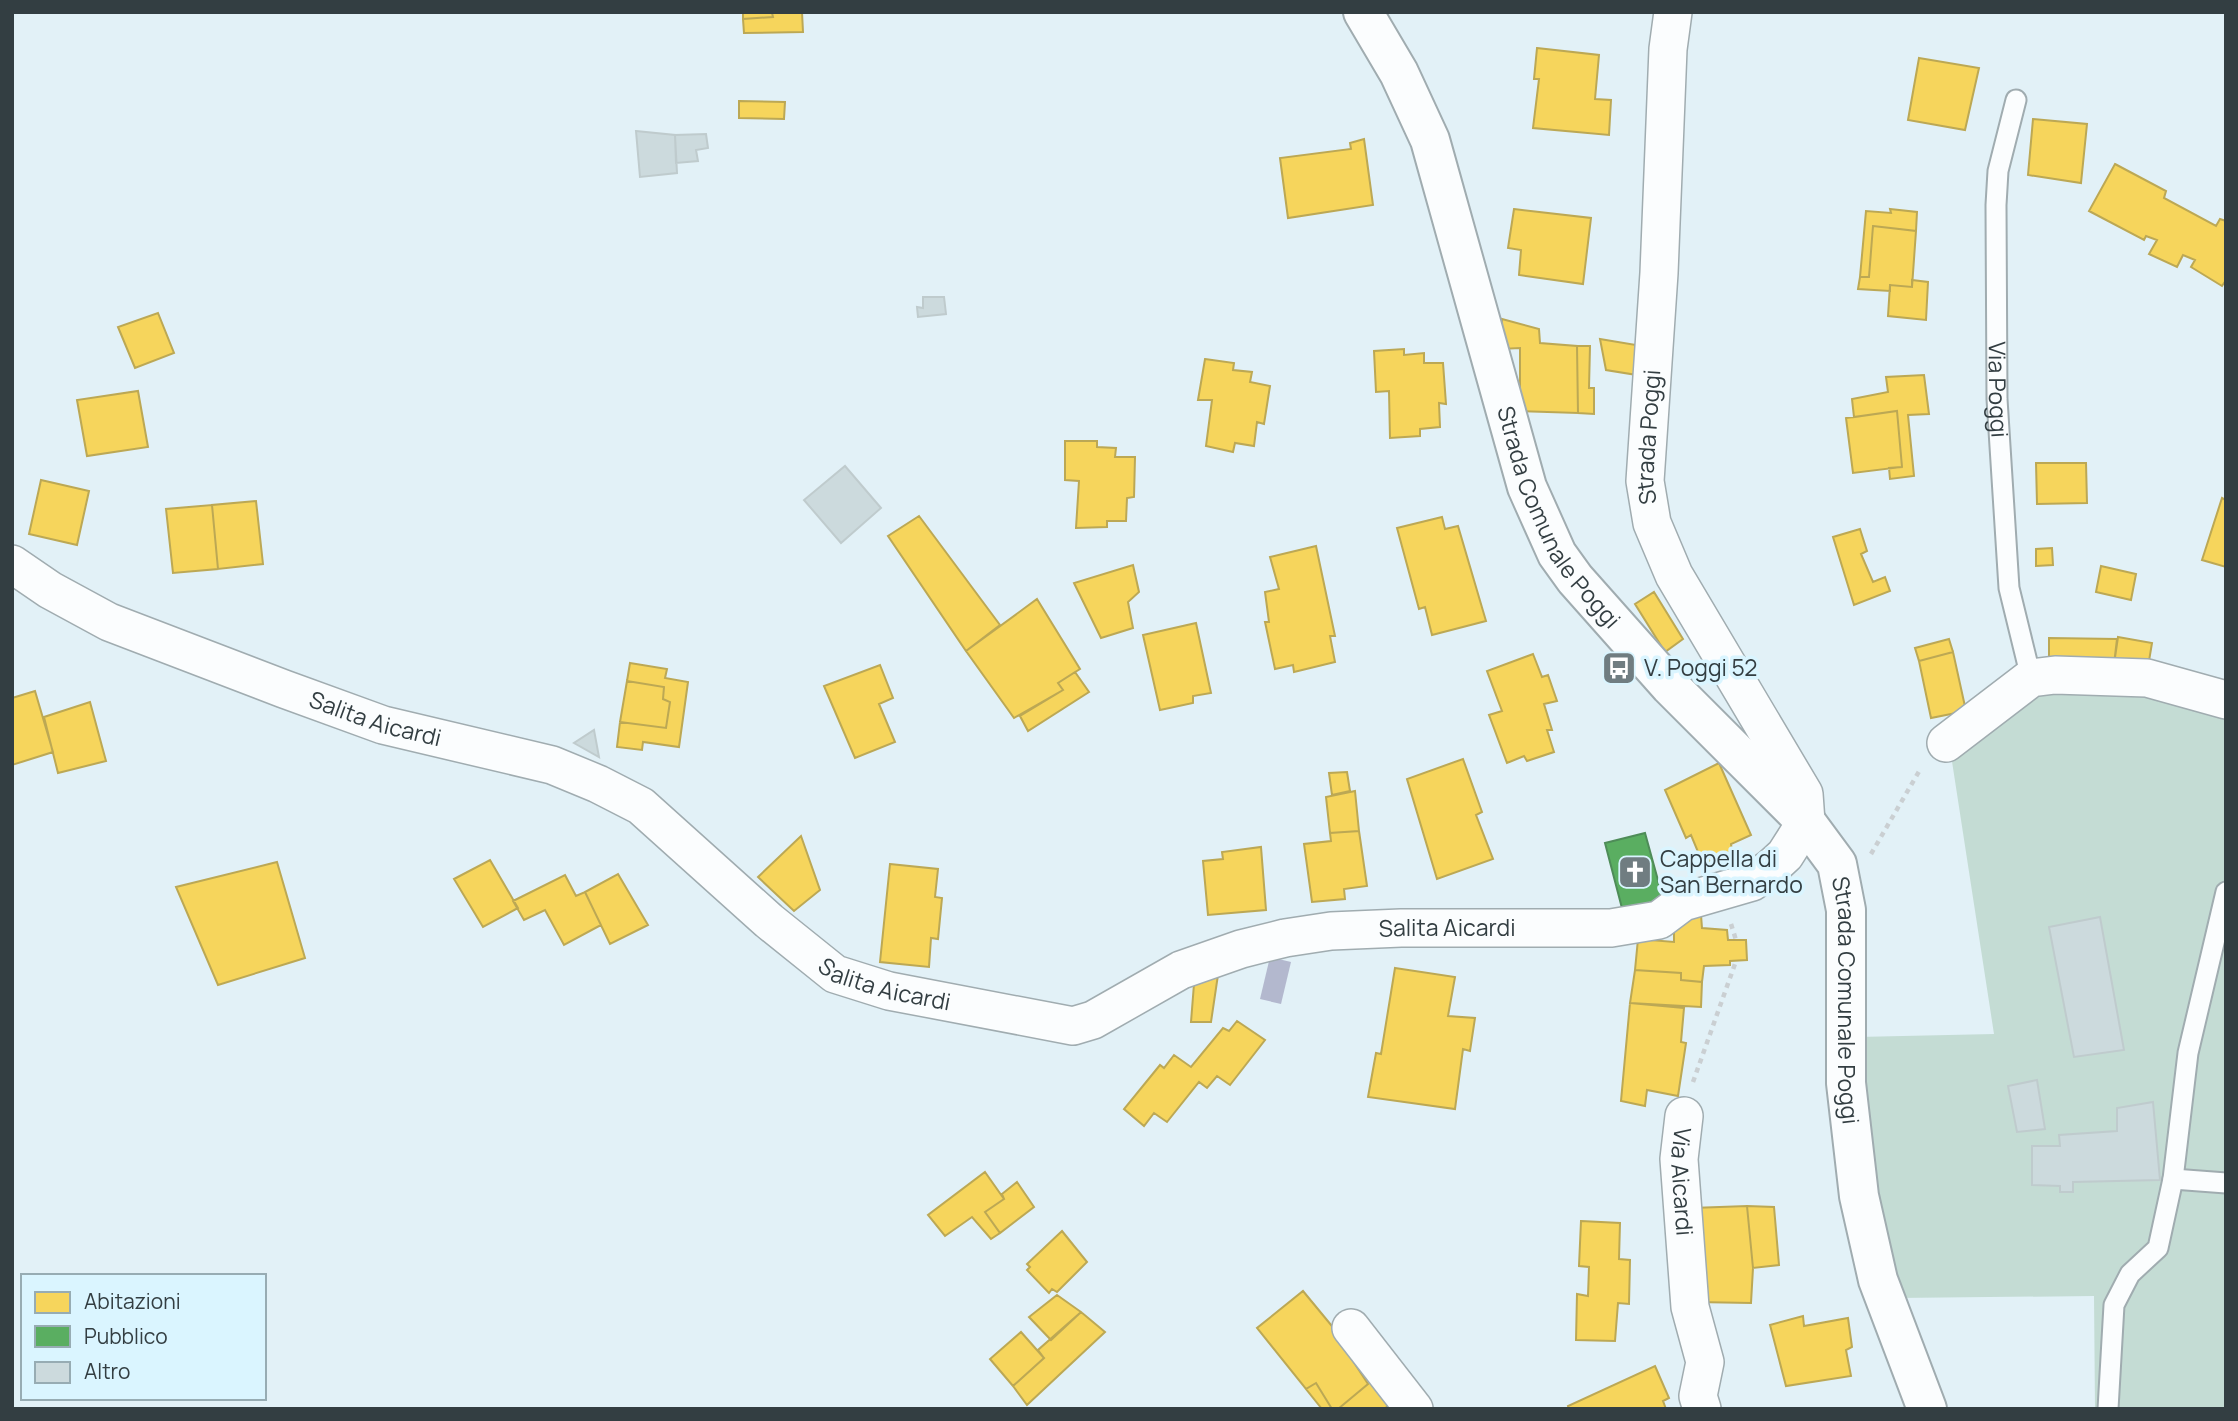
<svg xmlns="http://www.w3.org/2000/svg" width="2238" height="1421" font-family="Manrope,sans-serif">
<style>
.green{fill:#c4dcd4}
.water{fill:#b3b8ce}
.homes{fill:#f6d55c;stroke:#bca854;stroke-width:2}
.public{fill:#5aae61;stroke:#4e8c58;stroke-width:2}
.building{fill:#ccdadd;stroke:#bfcbcd;stroke-width:2}
.lines{fill:none;stroke-linecap:round;stroke-linejoin:round}
.service-casing{stroke:#a0acb0;stroke-width:23}
.minor-casing{stroke:#a0acb0;stroke-width:40}
.secondary-casing{stroke:#a0acb0;stroke-width:42}
.path{stroke:#cacfd2;stroke-width:4.5;stroke-dasharray:5 5;stroke-linecap:butt}
.service{stroke:#fbfdfe;stroke-width:19}
.minor{stroke:#fbfdfe;stroke-width:37}
.secondary{stroke:#fbfdfe;stroke-width:38}
.labels{text-anchor:middle;stroke-width:7;stroke-linejoin:round;paint-order:stroke}
.street-label{font-size:23px;fill:#333e42;stroke:#daf5ff}
.poi-label{font-size:23px;fill:#333e42;stroke:#daf5ff;text-anchor:start}
</style>
<rect width="100%" height="100%" fill="#e2f1f7"/>
<path class="green" d="M 2080,683 L 2226,712 L 2226,1409 L 2095,1409 L 2094,1296 L 1897,1298 L 1880,1242 L 1857,1037 L 1994,1034 L 1951,755 L 2038,685 Z"/>
<path class="water" d="M 1270,957 L 1291,962 L 1281,1004 L 1260,999 Z"/>
<path class="homes" d="M 743,12 L 777,12 L 772,13 L 773,17 L 743,19 Z
M 802,12 L 803,32 L 744,33 L 743,19 L 773,17 L 772,13 L 777,12 Z
M 1537,48 L 1599,55 L 1595,99 L 1611,100 L 1609,135 L 1533,128 L 1539,79 L 1534,79 Z
M 1919,58 L 1979,68 L 1965,130 L 1908,120 Z
M 739,101 L 785,102 L 784,119 L 739,118 Z
M 2033,119 L 2087,124 L 2081,183 L 2028,175 Z
M 1364,139 L 1373,205 L 1288,218 L 1280,158 L 1351,149 L 1350,143 Z
M 2115,164 L 2166,191 L 2164,198 L 2216,226 L 2220,219 L 2226,221 L 2226,280 L 2222,286 L 2191,267 L 2195,260 L 2183,255 L 2177,267 L 2149,254 L 2157,240 L 2146,236 L 2144,240 L 2089,211 Z
M 1514,209 L 1591,218 L 1583,284 L 1519,275 L 1521,250 L 1508,248 Z
M 1890,209 L 1917,212 L 1916,231 L 1873,226 L 1869,277 L 1860,277 L 1866,211 L 1891,213 Z
M 1873,226 L 1916,231 L 1912,287 L 1890,285 L 1890,291 L 1858,289 L 1860,277 L 1869,277 Z
M 1912,280 L 1928,282 L 1926,320 L 1888,316 L 1890,285 L 1912,287 Z
M 158,313 L 174,353 L 135,368 L 118,327 Z
M 1502,319 L 1539,329 L 1540,343 L 1577,346 L 1578,413 L 1520,411 L 1520,348 L 1501,349 Z
M 1600,339 L 1642,346 L 1637,375 L 1606,370 Z
M 1577,346 L 1590,346 L 1589,388 L 1594,388 L 1594,414 L 1578,413 Z
M 1404,349 L 1404,355 L 1424,353 L 1424,363 L 1443,363 L 1446,404 L 1439,403 L 1440,427 L 1420,429 L 1420,436 L 1390,438 L 1389,391 L 1376,392 L 1374,351 Z
M 1205,359 L 1234,363 L 1233,370 L 1252,372 L 1250,382 L 1270,386 L 1264,424 L 1257,422 L 1254,446 L 1235,443 L 1233,452 L 1206,446 L 1212,400 L 1198,400 Z
M 1924,375 L 1929,414 L 1908,415 L 1914,476 L 1890,479 L 1889,468 L 1902,467 L 1897,411 L 1854,417 L 1852,399 L 1888,392 L 1886,377 Z
M 138,391 L 148,447 L 87,456 L 77,400 Z
M 1897,411 L 1902,467 L 1853,473 L 1846,418 Z
M 1065,441 L 1097,441 L 1097,447 L 1116,448 L 1115,457 L 1135,457 L 1134,497 L 1127,498 L 1126,521 L 1107,521 L 1107,527 L 1076,528 L 1079,481 L 1065,480 Z
M 2036,463 L 2086,463 L 2087,503 L 2037,504 Z
M 41,480 L 89,491 L 77,545 L 29,534 Z
M 2222,498 L 2226,500 L 2226,567 L 2202,560 Z
M 256,501 L 263,564 L 218,569 L 212,505 Z
M 212,505 L 218,569 L 173,573 L 166,509 Z
M 919,516 L 1000,625 L 966,651 L 888,536 Z
M 1442,517 L 1445,529 L 1458,526 L 1486,621 L 1432,635 L 1425,607 L 1419,609 L 1397,528 Z
M 1860,529 L 1867,551 L 1861,554 L 1873,582 L 1885,577 L 1890,591 L 1854,605 L 1833,537 Z
M 1316,546 L 1335,636 L 1330,636 L 1335,662 L 1294,672 L 1293,665 L 1275,669 L 1265,622 L 1269,622 L 1265,592 L 1279,589 L 1270,557 Z
M 2052,548 L 2053,565 L 2036,566 L 2036,549 Z
M 1133,565 L 1139,592 L 1128,602 L 1133,628 L 1101,638 L 1074,583 Z
M 2101,566 L 2136,574 L 2131,600 L 2096,592 Z
M 1654,592 L 1683,639 L 1665,652 L 1635,604 Z
M 1037,599 L 1080,669 L 1058,683 L 1063,690 L 1014,718 L 966,651 Z
M 1196,623 L 1211,693 L 1193,696 L 1193,703 L 1160,710 L 1143,635 Z
M 2118,637 L 2152,643 L 2148,667 L 2114,664 Z
M 2049,638 L 2117,639 L 2114,664 L 2049,667 Z
M 1949,639 L 1953,652 L 1919,661 L 1915,648 Z
M 1953,652 L 1966,711 L 1931,718 L 1919,661 Z
M 1533,654 L 1542,677 L 1548,675 L 1557,701 L 1544,704 L 1552,730 L 1547,730 L 1554,752 L 1527,761 L 1524,756 L 1507,763 L 1489,715 L 1502,711 L 1487,671 Z
M 630,663 L 667,669 L 665,678 L 688,682 L 679,747 L 643,742 L 642,750 L 617,747 L 620,722 L 666,728 L 670,702 L 663,699 L 664,687 L 627,681 Z
M 880,665 L 893,698 L 879,704 L 895,742 L 855,758 L 824,686 Z
M 1075,672 L 1089,692 L 1028,731 L 1020,716 L 1063,690 L 1058,683 Z
M 627,681 L 664,687 L 663,699 L 670,702 L 666,728 L 620,722 Z
M 35,691 L 53,752 L 12,765 L 12,698 Z
M 90,702 L 106,761 L 58,773 L 44,717 Z
M 1463,759 L 1482,812 L 1476,815 L 1493,859 L 1437,879 L 1407,779 Z
M 1719,763 L 1751,835 L 1731,844 L 1732,851 L 1703,864 L 1691,835 L 1686,838 L 1665,790 Z
M 1347,772 L 1350,791 L 1332,795 L 1329,773 Z
M 1355,791 L 1359,831 L 1330,833 L 1326,797 Z
M 1359,831 L 1367,886 L 1344,889 L 1345,899 L 1312,902 L 1304,844 L 1331,841 L 1330,833 Z
M 801,836 L 820,890 L 794,911 L 758,877 Z
M 1261,847 L 1266,910 L 1208,915 L 1203,861 L 1223,859 L 1222,852 Z
M 490,860 L 518,908 L 483,927 L 454,879 Z
M 277,862 L 305,958 L 218,985 L 176,887 Z
M 890,864 L 938,869 L 935,897 L 942,898 L 938,939 L 931,938 L 929,967 L 880,962 Z
M 618,874 L 648,925 L 610,944 L 585,892 Z
M 565,875 L 576,896 L 585,892 L 601,925 L 564,945 L 545,910 L 524,920 L 513,901 Z
M 1701,915 L 1702,928 L 1727,930 L 1728,940 L 1746,940 L 1747,960 L 1730,961 L 1730,965 L 1704,966 L 1702,982 L 1681,980 L 1681,973 L 1635,970 L 1638,939 L 1674,942 L 1674,916 Z
M 1219,968 L 1211,1022 L 1191,1022 L 1194,984 Z
M 1395,968 L 1455,977 L 1448,1016 L 1475,1018 L 1470,1051 L 1463,1049 L 1455,1109 L 1368,1097 L 1376,1053 L 1381,1054 Z
M 1635,970 L 1681,973 L 1681,980 L 1702,982 L 1701,1007 L 1630,1003 Z
M 1630,1003 L 1684,1008 L 1681,1042 L 1686,1043 L 1678,1096 L 1647,1090 L 1645,1106 L 1621,1101 Z
M 1237,1021 L 1265,1040 L 1230,1085 L 1217,1076 L 1207,1088 L 1199,1082 L 1167,1122 L 1154,1113 L 1144,1126 L 1124,1109 L 1160,1065 L 1164,1068 L 1174,1055 L 1191,1067 L 1223,1028 L 1229,1031 Z
M 985,1172 L 1004,1199 L 985,1212 L 1000,1233 L 991,1239 L 972,1217 L 945,1236 L 928,1215 Z
M 1017,1182 L 1034,1207 L 1000,1233 L 985,1212 L 1004,1199 L 1002,1194 Z
M 1747,1206 L 1774,1207 L 1779,1265 L 1753,1268 Z
M 1747,1206 L 1753,1268 L 1751,1303 L 1696,1302 L 1692,1208 Z
M 1581,1221 L 1620,1223 L 1619,1259 L 1630,1260 L 1629,1304 L 1618,1303 L 1615,1341 L 1576,1340 L 1577,1294 L 1588,1296 L 1589,1267 L 1579,1266 Z
M 1062,1231 L 1087,1262 L 1057,1292 L 1052,1289 L 1049,1293 L 1027,1270 L 1030,1267 L 1027,1264 Z
M 1303,1291 L 1355,1354 L 1351,1358 L 1368,1384 L 1338,1409 L 1332,1409 L 1316,1383 L 1306,1389 L 1257,1328 Z
M 1057,1295 L 1081,1312 L 1051,1340 L 1029,1317 Z
M 1081,1312 L 1105,1332 L 1027,1405 L 1013,1386 L 1044,1358 L 1038,1350 Z
M 1803,1316 L 1804,1326 L 1848,1318 L 1852,1347 L 1846,1350 L 1851,1376 L 1786,1386 L 1770,1325 Z
M 1021,1332 L 1044,1358 L 1013,1386 L 990,1359 Z
M 1355,1354 L 1392,1403 L 1384,1409 L 1338,1409 L 1368,1384 L 1351,1358 Z
M 1655,1366 L 1669,1398 L 1663,1401 L 1666,1409 L 1569,1409 L 1568,1406 Z
M 1316,1383 L 1332,1409 L 1322,1409 L 1306,1389 Z"/>
<path class="public" d="M 1645,833 L 1664,902 L 1623,912 L 1605,843 Z"/>
<path class="building" d="M 636,131 L 675,135 L 677,173 L 640,177 Z
M 706,134 L 708,148 L 696,150 L 698,161 L 676,163 L 675,135 Z
M 923,297 L 944,297 L 946,314 L 918,317 L 917,307 L 923,308 Z
M 845,466 L 881,508 L 841,543 L 804,500 Z
M 594,730 L 599,757 L 574,743 Z
M 2100,917 L 2124,1050 L 2074,1057 L 2049,927 Z
M 2037,1080 L 2045,1129 L 2017,1132 L 2008,1086 Z
M 2153,1102 L 2160,1180 L 2073,1182 L 2073,1192 L 2060,1192 L 2060,1186 L 2032,1185 L 2032,1146 L 2060,1146 L 2059,1135 L 2117,1131 L 2117,1108 Z"/>
<g class="lines">
<g class="service-casing">
<g id="service">
<path id="s1" d="M 2016,100 L 1998,171 L 1996,205 L 1997,399 L 2009,588 L 2031,678"/>
<path d="M 2173,1179 L 2226,1183"/>
<path d="M 2108,1409 L 2114,1305 L 2130,1274 L 2158,1248 L 2173,1179 L 2188,1053 L 2226,892"/>
</g>
</g>
<g class="minor-casing">
<g id="minor">
<path id="s2" d="M 12,564 L 50,590 L 109,622 L 284,689 L 383,725 L 552,765 L 598,784 L 641,806 L 769,921 L 835,974 L 889,991 L 1073,1026 L 1093,1020 L 1181,970 L 1241,949 L 1285,938 L 1331,931 L 1401,928 L 1611,928 L 1659,920 L 1683,902 L 1752,882 L 1772,867 L 1785,855 L 1806,822 L 1804,794 L 1674,575 L 1652,523 L 1645,481 L 1659,273 L 1668,49 L 1673,12"/>
<path d="M 1946,743 L 2031,678 L 2055,675 L 2147,678 L 2226,700"/>
<path id="s3" d="M 1684,1116 L 1679,1159 L 1690,1307 L 1705,1362 L 1698,1396 L 1702,1409"/>
<path d="M 1351,1328 L 1414,1409"/>
</g>
</g>
<g class="secondary-casing">
<g id="secondary">
<path id="s4" d="M 1363,12 L 1399,73 L 1430,140 L 1527,487 L 1557,554 L 1575,579 L 1670,686 L 1806,822 L 1837,864 L 1846,910 L 1846,1083 L 1859,1196 L 1878,1280 L 1927,1409"/>
</g>
</g>
<path class="path" d="M 1871,854 L 1921,768
M 1731,924 L 1736,940
M 1693,1082 L 1736,961"/>
<use href="#service" class="service"/>
<use href="#minor" class="minor"/>
<use href="#secondary" class="secondary"/>
</g>
<defs>
<g id="bus-square" transform="scale(1.75)"><rect x="-9" y="-9" width="18" height="18" rx="4" fill="#707d81" stroke="#daf5ff"/><path d="M-5-6H5V4H4V6H2V4H-2V6H-4V4H-5ZM-3.5-4V0h7V-4ZM-3.5 1.2v1.5H-2V1.2ZM2 1.2v1.5H3.5V1.2Z" fill="#fff"/></g>
<g id="church-square" transform="scale(1.75)"><rect x="-9" y="-9" width="18" height="18" rx="4" fill="#707d81" stroke="#daf5ff"/><path d="M-1.2-6h2.4v3.5h3.3v2.4h-3.3V6h-2.4V-.1h-3.3v-2.4h3.3Z" fill="#fff"/></g>
</defs>
<g fill-rule="evenodd">
<use href="#bus-square" x="1619" y="668"/>
<use href="#church-square" x="1635" y="872"/>
</g>
<g class="labels">
<g class="street-label">
<text dy="8" stroke="none"><textPath href="#s1" startOffset="292">Via Poggi</textPath></text>
<text dy="8" stroke="none"><textPath href="#s2" startOffset="2394">Strada Poggi</textPath></text>
<text dy="8" stroke="none"><textPath href="#s4" startOffset="546">Strada Comunale Poggi</textPath></text>
<text dy="8" stroke="none"><textPath href="#s2" startOffset="397">Salita Aicardi</textPath></text>
<text dy="8" stroke="none"><textPath href="#s2" startOffset="1572">Salita Aicardi</textPath></text>
<text dy="8" stroke="none"><textPath href="#s2" startOffset="985">Salita Aicardi</textPath></text>
<text dy="8" stroke="none"><textPath href="#s4" startOffset="1134">Strada Comunale Poggi</textPath></text>
<text dy="8" stroke="none"><textPath href="#s3" startOffset="66">Via Aicardi</textPath></text>
</g>
<g class="poi-label">
<text x="1644" y="676">V. Poggi 52</text>
<text x="1660" y="867">Cappella di<tspan x="1660" dy="26">San Bernardo</tspan></text>
</g>
</g>
<rect width="2238" height="1421" fill="none" stroke="#333e42" stroke-width="28"/>
<rect x="21" y="1274" width="245" height="126" fill="#daf5ff" stroke="#97acb3" stroke-width="2"/>
<rect x="35" y="1292" width="35" height="21" fill="#f6d55c" stroke="#97acb3" stroke-width="2"/>
<text x="84" y="1309" font-size="21" fill="#333e42">Abitazioni</text>
<rect x="35" y="1326" width="35" height="21" fill="#5aae61" stroke="#97acb3" stroke-width="2"/>
<text x="84" y="1344" font-size="21" fill="#333e42">Pubblico</text>
<rect x="35" y="1362" width="35" height="21" fill="#ccdadd" stroke="#97acb3" stroke-width="2"/>
<text x="84" y="1379" font-size="21" fill="#333e42">Altro</text>
</svg>
